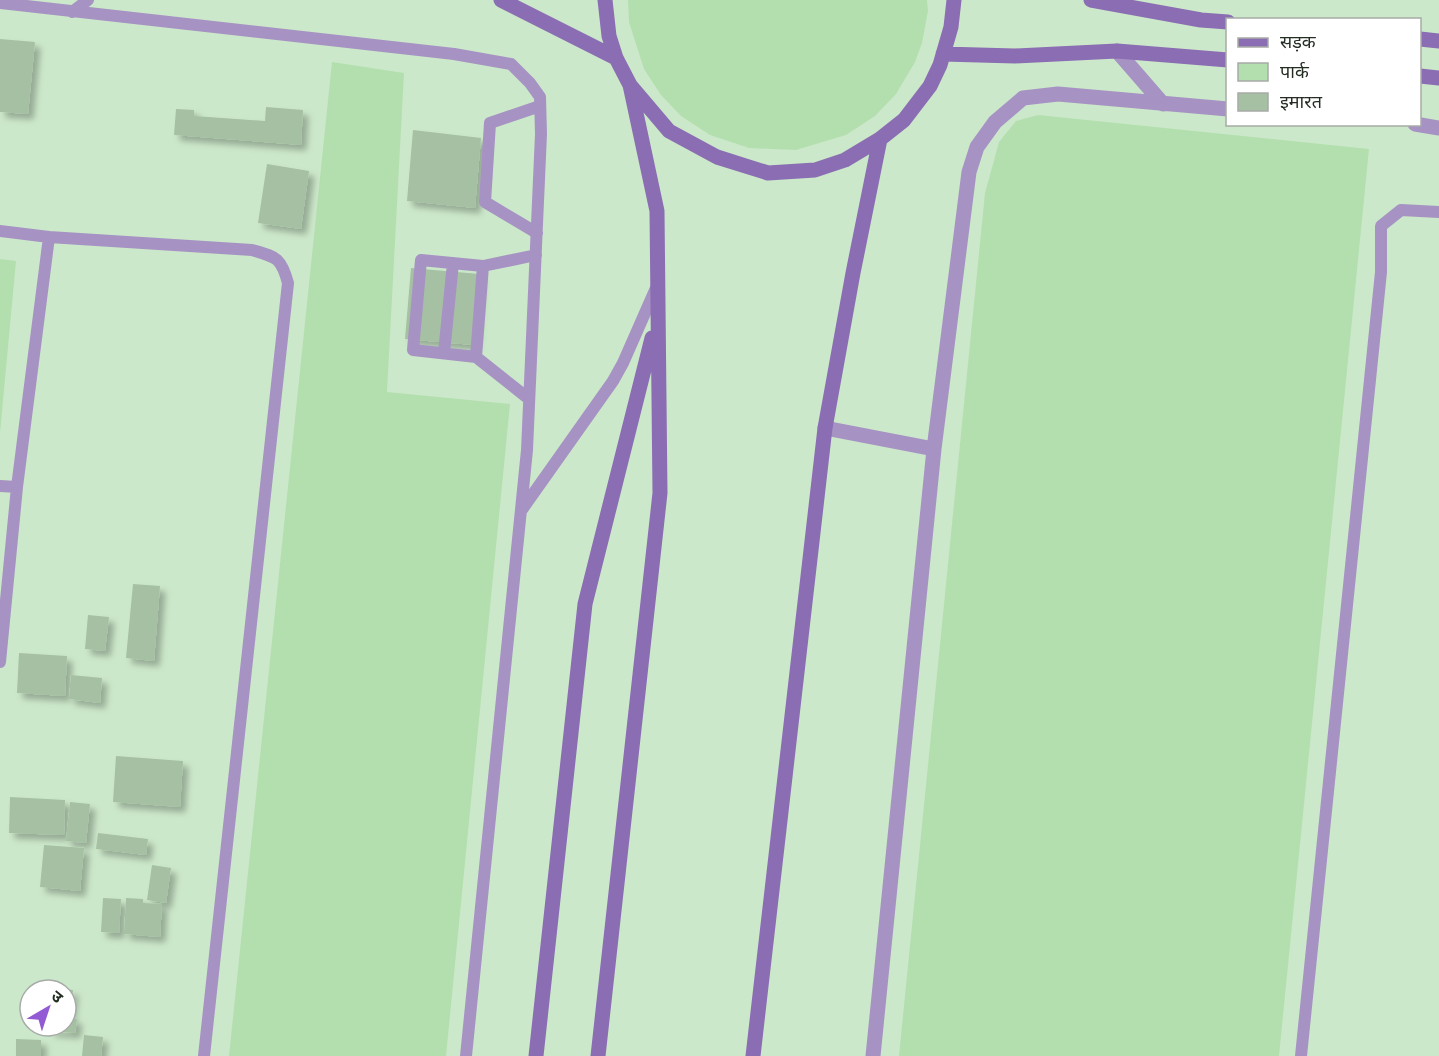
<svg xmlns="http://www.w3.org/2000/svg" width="1439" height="1056" font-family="Roboto,'Noto Sans Devanagari',sans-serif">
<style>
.green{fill:#b3dfaf}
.building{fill:#a5c0a3;filter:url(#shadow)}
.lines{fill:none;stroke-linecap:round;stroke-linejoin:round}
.lane{stroke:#a693c3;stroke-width:12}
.street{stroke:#a693c3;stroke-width:15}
.secondary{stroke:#8b6db3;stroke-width:15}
</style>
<defs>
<filter id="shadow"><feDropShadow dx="5.5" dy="5.5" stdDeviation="3" flood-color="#0004"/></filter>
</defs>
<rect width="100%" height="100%" fill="#cce8ca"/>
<path class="green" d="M 628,0 L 927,0 L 928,11 L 922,43 L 915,62 L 896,94 L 875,116 L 846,135 L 796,150 L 749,148 L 710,135 L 681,116 L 661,95 L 644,69 L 629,22 Z
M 332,62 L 404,73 L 387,392 L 510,404 L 446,1056 L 229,1056 Z
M 1038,115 L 1369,149 L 1279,1056 L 899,1056 L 985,193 L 999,142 L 1016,121 Z
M 0,259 L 16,261 L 0,433 Z"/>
<path class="building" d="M 0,39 L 35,42 L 28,114 L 0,112 Z
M 266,107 L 303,110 L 301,145 L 174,135 L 176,109 L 194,110 L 194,116 L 265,121 Z
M 413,130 L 481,138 L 475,208 L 407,201 Z
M 267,164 L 309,171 L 301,229 L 258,223 Z
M 411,268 L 479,274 L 473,345 L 405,339 Z
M 133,584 L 160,586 L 154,661 L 126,658 Z
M 88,615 L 109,617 L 105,651 L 85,649 Z
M 19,653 L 67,656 L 65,696 L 17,693 Z
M 71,675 L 102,678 L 100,703 L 69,699 Z
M 116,756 L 183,761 L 180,807 L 113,802 Z
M 10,797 L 65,800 L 64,835 L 9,833 Z
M 70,802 L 90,804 L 86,843 L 66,841 Z
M 98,833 L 148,839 L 146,855 L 96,849 Z
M 44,845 L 84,848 L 80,891 L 40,887 Z
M 152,865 L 171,868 L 166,903 L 147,900 Z
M 103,898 L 121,899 L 119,933 L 101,932 Z
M 126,898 L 143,899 L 143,903 L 162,904 L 160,937 L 124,934 Z
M 66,989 L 73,990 L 70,1018 L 77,1019 L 75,1033 L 49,1031 L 49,1026 L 66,1026 Z
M 84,1035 L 103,1037 L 101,1056 L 82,1056 Z
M 16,1039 L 41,1040 L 41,1056 L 16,1056 Z"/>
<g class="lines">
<path class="lane" d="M 0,3 L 454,54 L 511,64 L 530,83 L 540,97 L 541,134 L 527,450 L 466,1056
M 72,12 L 88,0
M 0,231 L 49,237 L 252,250 C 276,257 281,257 288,283 L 204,1056
M 537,233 L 485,202 L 490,123 L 540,106
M 444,353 L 453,263
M 476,357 L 483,266
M 529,399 L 476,357 L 413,350 L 421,260 L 483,266 L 536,255
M 0,486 L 17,487
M 521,511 L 613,381 L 623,363 L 656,288
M 0,662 L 17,487 L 49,237
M 1301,1056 L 1381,272 L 1381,226 L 1401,210 L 1439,212"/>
<path class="street" d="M 1117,51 L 1163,104
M 1415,124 L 1439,128
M 825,428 L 934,449
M 873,1056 L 934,449 L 969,172 L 977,147 L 995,122 L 1023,98 L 1058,94 L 1228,109"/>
<path class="secondary" d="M 501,0 L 616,58
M 605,0 L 609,36 L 616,58 L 630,85 L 669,131 L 717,157 L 768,173 L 815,170 L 845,160 L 880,139 L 904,120 L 930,86 L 940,65 L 951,27 L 954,0
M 1091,0 L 1201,20 L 1228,22
M 1420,39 L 1439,41
M 943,54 L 1015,56 L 1117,51 L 1228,60
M 1420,76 L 1439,78
M 536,1056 L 585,604 L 652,338
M 598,1056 L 660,493 L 657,211 L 630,85
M 753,1056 L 825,428 L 853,273 L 880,139"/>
</g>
<rect x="1226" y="18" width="195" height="108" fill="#ffffff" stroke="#a7aba7" stroke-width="1.5"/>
<rect x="1238" y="38" width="30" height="9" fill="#8b6db3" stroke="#a7aba7" stroke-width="1.5"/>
<text x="1280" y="48" font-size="18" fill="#232d22">सड़क</text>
<rect x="1238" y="63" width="30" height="18" fill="#b3dfaf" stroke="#a7aba7" stroke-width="1.5"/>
<text x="1280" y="78" font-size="18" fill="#232d22">पार्क</text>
<rect x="1238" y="93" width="30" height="18" fill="#a5c0a3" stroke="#a7aba7" stroke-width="1.5"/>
<text x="1280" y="108" font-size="18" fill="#232d22">इमारत</text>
<g transform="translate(48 1008) rotate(39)"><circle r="28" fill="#ffffff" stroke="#a7aba7" stroke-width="1.5"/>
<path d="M0-4.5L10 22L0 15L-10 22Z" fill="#935bd3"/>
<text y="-9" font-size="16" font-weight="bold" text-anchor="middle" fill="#232d22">उ</text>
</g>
</svg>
